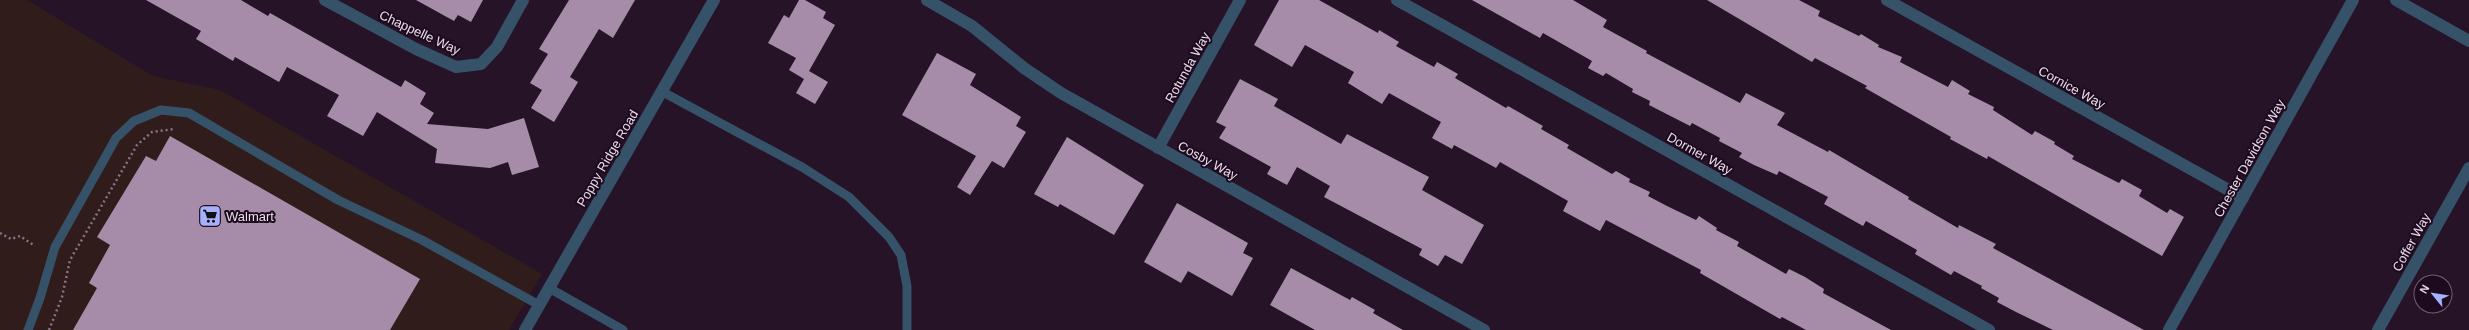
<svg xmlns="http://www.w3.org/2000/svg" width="2469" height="330" font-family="Helvetica,sans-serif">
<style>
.commercial{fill:#301d1b}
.building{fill:#a68ca8}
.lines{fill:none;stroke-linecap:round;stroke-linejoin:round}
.path{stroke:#857587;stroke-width:2.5;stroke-dasharray:2 3;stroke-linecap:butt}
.service{stroke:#355268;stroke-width:9}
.minor{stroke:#355268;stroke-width:12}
.labels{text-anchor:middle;stroke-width:4;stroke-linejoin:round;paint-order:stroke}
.street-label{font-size:13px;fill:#ebdeec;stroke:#1d0a1e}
.poi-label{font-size:13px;fill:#ebdeec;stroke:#1d0a1e;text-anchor:start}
</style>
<rect width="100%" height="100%" fill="#261328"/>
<path class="commercial" d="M 0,0 L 27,0 L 153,76 L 220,90 L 542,274 L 509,330 L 0,330 Z"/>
<path class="building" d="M 146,0 L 241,0 L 268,16 L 270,13 L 401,87 L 405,80 L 426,93 L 420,104 L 434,113 L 427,124 L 488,129 L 524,118 L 539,167 L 512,175 L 508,162 L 490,168 L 435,163 L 437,149 L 377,112 L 363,136 L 327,116 L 339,95 L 287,67 L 279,82 L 235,57 L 233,61 L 196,39 L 201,31 Z
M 416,0 L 483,0 L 471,22 L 458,15 L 454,21 Z
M 569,0 L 635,0 L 613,38 L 599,29 L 570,77 L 578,82 L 554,122 L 531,108 L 542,90 L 530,83 L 548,54 L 539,49 Z
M 799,0 L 805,0 L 826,12 L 823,18 L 835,25 L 809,71 L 828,82 L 815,104 L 796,93 L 804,79 L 789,70 L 796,58 L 768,43 L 784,15 L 789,18 Z
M 1279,0 L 1319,0 L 1378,33 L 1379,30 L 1399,42 L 1396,46 L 1434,67 L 1437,62 L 1458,74 L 1455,78 L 1506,108 L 1508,106 L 1543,126 L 1541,129 L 1569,145 L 1567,148 L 1612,174 L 1616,171 L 1630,179 L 1629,182 L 1650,192 L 1648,196 L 1667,206 L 1696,220 L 1699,216 L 1717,228 L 1716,230 L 1739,242 L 1737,246 L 1786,274 L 1789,269 L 1805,277 L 1824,289 L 1823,293 L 1891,330 L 1806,330 L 1782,317 L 1780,319 L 1700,273 L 1701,270 L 1606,220 L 1600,231 L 1563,211 L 1568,201 L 1500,162 L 1496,168 L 1454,145 L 1452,149 L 1432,138 L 1441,122 L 1389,93 L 1382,104 L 1348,83 L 1354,72 L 1305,45 L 1292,67 L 1254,45 Z
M 1472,0 L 1573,0 L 1607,20 L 1603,27 L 1647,51 L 1646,53 L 1740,103 L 1746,93 L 1785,113 L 1777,125 L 1828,152 L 1829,150 L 1909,197 L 1908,199 L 1958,228 L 1959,225 L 1996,244 L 1993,248 L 2144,330 L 2053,330 L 2016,312 L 1997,302 L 1999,298 L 1981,288 L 1982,286 L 1954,271 L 1951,275 L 1915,254 L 1917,250 L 1866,221 L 1863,226 L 1824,204 L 1828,197 L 1779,171 L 1777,175 L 1754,165 L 1739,157 L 1742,153 L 1719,141 L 1720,138 L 1692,123 L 1690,126 L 1649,105 L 1650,101 L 1632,92 L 1633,89 L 1606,73 L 1603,76 L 1588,68 L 1592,61 L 1543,33 L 1540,38 Z
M 1707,0 L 1799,0 L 1820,11 L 1818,16 L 1859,36 L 1861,34 L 1879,45 L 1878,47 L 1902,57 L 1900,62 L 1948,87 L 1952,80 L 1970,91 L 1968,94 L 1994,107 L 1993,110 L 2032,135 L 2035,131 L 2055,142 L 2054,144 L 2074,156 L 2072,159 L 2119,183 L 2122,179 L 2142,190 L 2139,196 L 2167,213 L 2170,209 L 2184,217 L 2162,256 L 1988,156 L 1987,159 L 1950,139 L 1951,137 L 1865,88 L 1867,86 L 1815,58 L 1812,62 Z
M 937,53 L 976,74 L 970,85 L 1021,117 L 1016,126 L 1026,132 L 1004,168 L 992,161 L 970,195 L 957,187 L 976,156 L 902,115 Z
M 1240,79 L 1278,99 L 1274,106 L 1341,144 L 1347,134 L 1429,177 L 1422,190 L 1484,225 L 1462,264 L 1445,255 L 1438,266 L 1419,255 L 1422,249 L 1324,197 L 1330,186 L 1297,167 L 1287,185 L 1267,174 L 1271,167 L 1219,138 L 1226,127 L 1216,122 Z
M 170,136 L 420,279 L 390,330 L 73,330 L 97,288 L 89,283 L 110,245 L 97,237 L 146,156 L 156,161 Z
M 1067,137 L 1144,185 L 1114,235 L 1060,204 L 1058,207 L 1034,194 Z
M 1177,203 L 1248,243 L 1243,253 L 1253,258 L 1232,296 L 1188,271 L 1181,283 L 1144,262 Z
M 1291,268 L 1350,300 L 1352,297 L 1375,310 L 1373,313 L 1403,330 L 1315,330 L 1270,305 Z"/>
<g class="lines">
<path class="path" d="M 0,233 L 11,239 L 20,236 L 35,246
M 49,330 L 62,297 L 70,260 L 137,145 L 152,132 L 174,129"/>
<path class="service" d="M 661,91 L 802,167 L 849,197 L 889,237 L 901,255 L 907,286 L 907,330
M 549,288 L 623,330
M 28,330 L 40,298 L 55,247 L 116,138 L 134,121 L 161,110 L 189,113 L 338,200 L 422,240 L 539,305"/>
<path class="minor" d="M 325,0 L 416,49 L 456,67 L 481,64 L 497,47 L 523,0
M 927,0 L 972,26 L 1024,68 L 1061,93 L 1484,330
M 1397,0 L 1989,330
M 1887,0 L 2243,198
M 2396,0 L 2469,41
M 1158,148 L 1240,0
M 525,330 L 714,0
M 2169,330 L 2353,0
M 2378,330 L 2469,168"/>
</g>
<defs>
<g id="supermarket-square" transform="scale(1.15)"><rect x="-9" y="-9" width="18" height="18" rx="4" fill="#a5b1fc" stroke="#1d0a1e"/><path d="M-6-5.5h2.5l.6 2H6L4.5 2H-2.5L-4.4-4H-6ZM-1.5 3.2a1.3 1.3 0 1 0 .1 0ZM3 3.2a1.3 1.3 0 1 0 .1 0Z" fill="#111"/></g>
</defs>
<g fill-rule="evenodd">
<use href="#supermarket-square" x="210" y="216"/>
</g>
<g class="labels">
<g class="street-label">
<text transform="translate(420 32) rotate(25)" y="5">Chappelle Way</text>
<text transform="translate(1187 67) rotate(-61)" y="5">Rotunda Way</text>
<text transform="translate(2072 87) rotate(29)" y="5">Cornice Way</text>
<text transform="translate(1700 153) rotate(29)" y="5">Dormer Way</text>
<text transform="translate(607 158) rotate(-60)" y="5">Poppy Ridge Road</text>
<text transform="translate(2249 158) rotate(-61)" y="5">Chester Davidson Way</text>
<text transform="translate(1208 160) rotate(29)" y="5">Cosby Way</text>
<text transform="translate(2411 242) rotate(-61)" y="5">Coffer Way</text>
</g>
<g class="poi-label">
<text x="226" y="221">Walmart</text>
</g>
</g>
<g transform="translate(2433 294) rotate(300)"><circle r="19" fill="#1d0a1e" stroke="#6f5f70"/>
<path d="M0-3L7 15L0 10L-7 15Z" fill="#a5b1fc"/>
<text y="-6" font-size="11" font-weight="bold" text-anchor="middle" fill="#ebdeec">N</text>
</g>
</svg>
